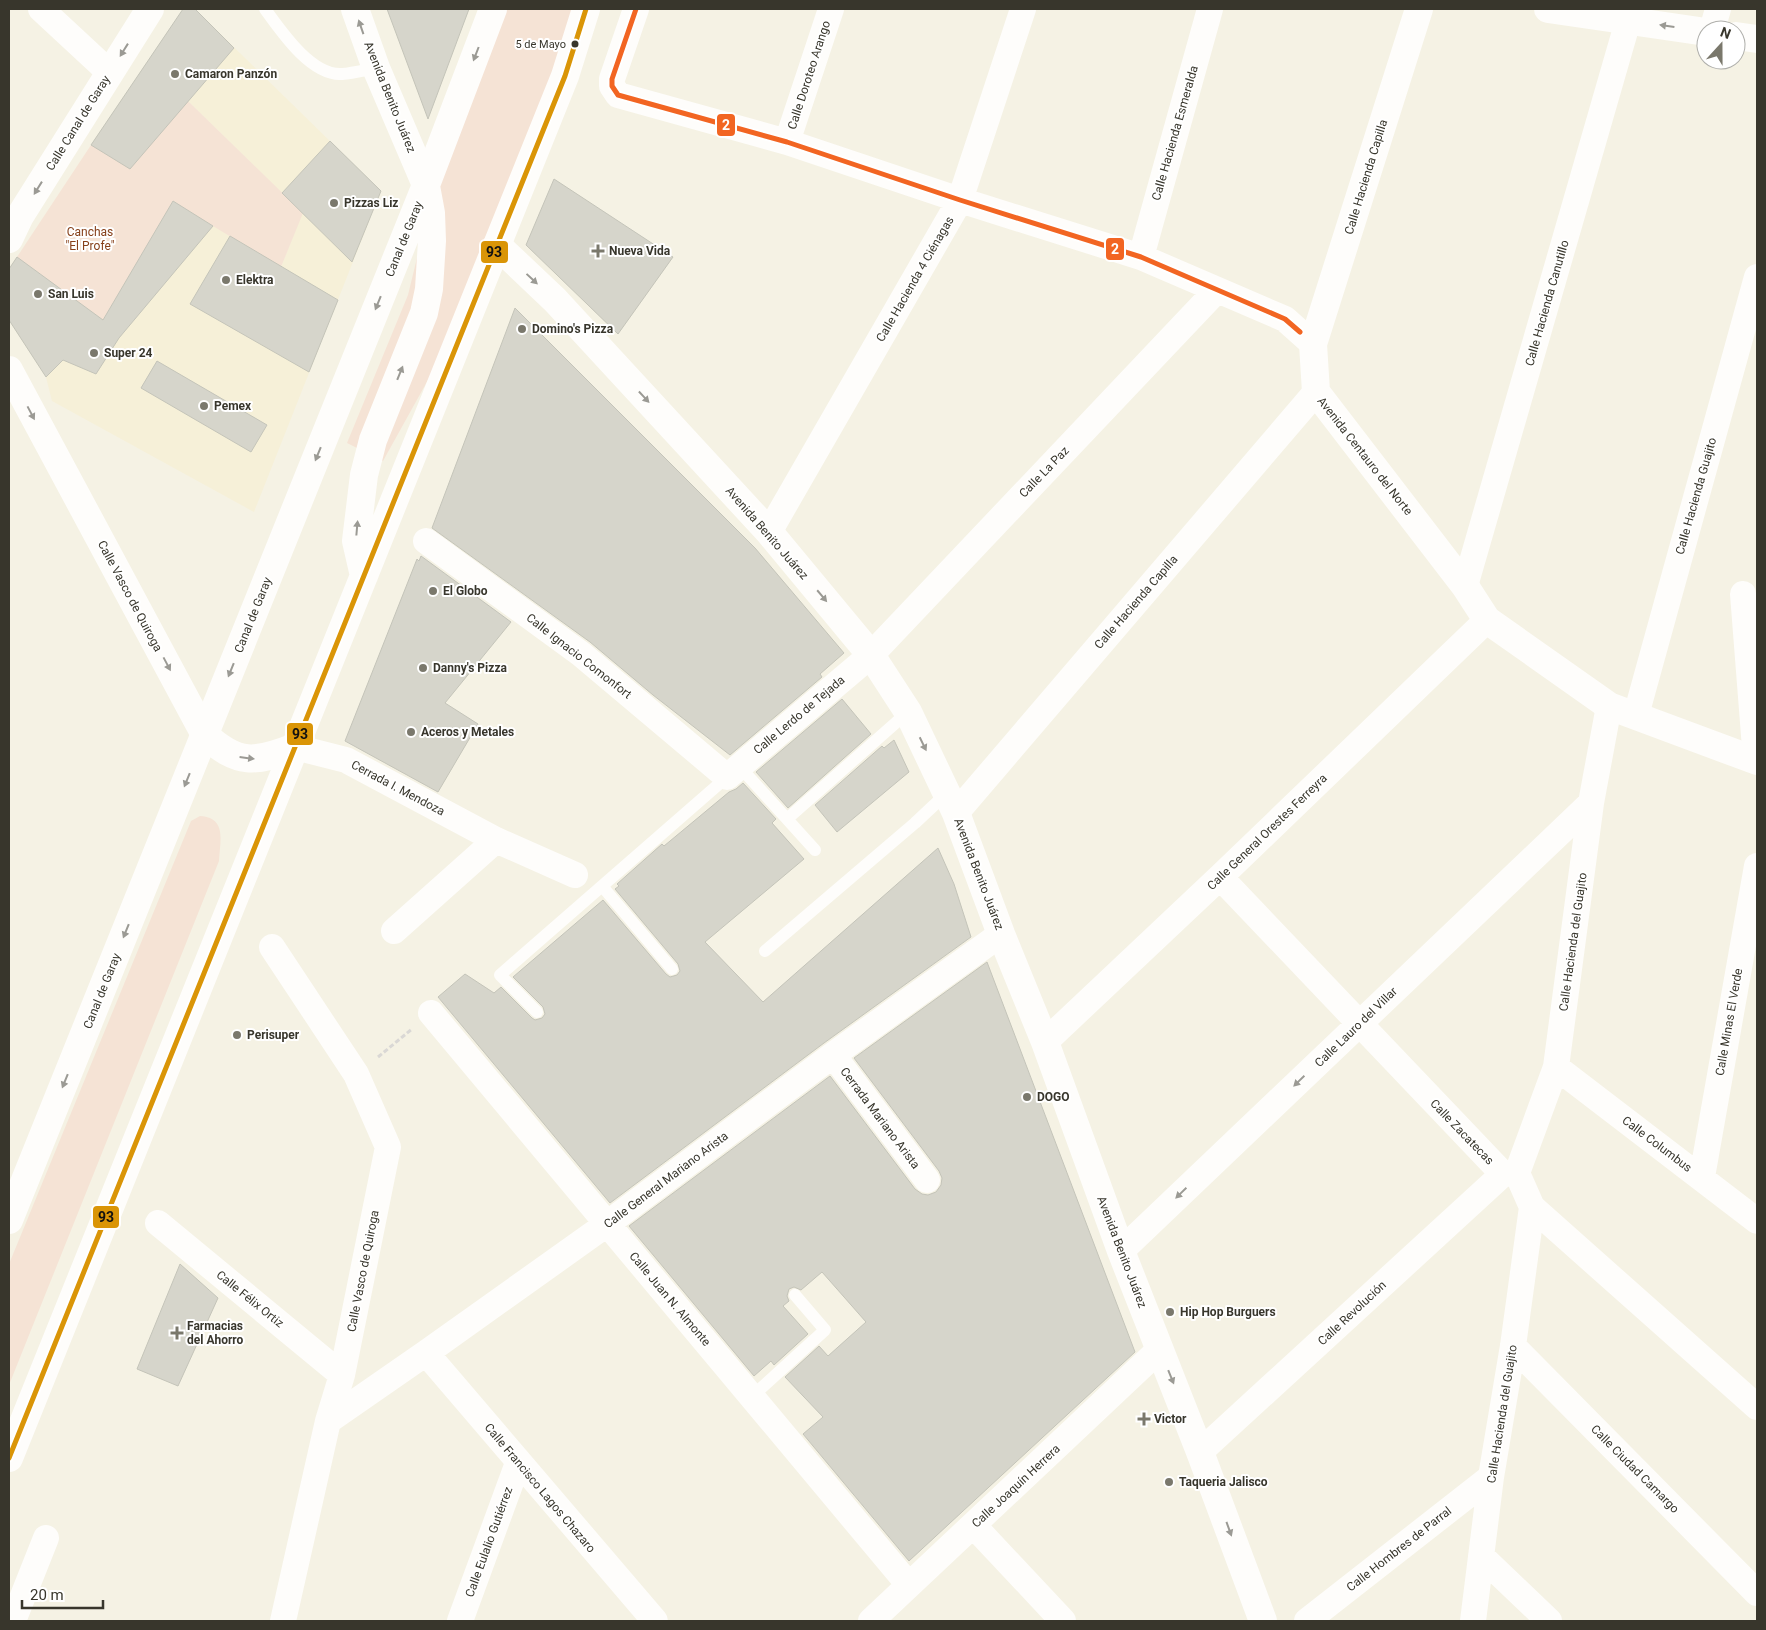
<svg xmlns="http://www.w3.org/2000/svg" width="1766" height="1630" font-family="Roboto,sans-serif">
<style>
.built{fill:#f6f0d8}
.green{fill:#f5e3d5}
.building{fill:#d6d5cb;stroke:#c4c4b9}
.lines{fill:none;stroke-linecap:round;stroke-linejoin:round}
.path{stroke:#dad8d5;stroke-width:3;stroke-dasharray:5 2.5;stroke-linecap:butt}
.service{stroke:#fefdfb;stroke-width:12}
.minor{stroke:#fefdfb;stroke-width:26}
.tertiary{stroke:#fefdfb;stroke-width:28}
.primary{stroke:#fefdfb;stroke-width:28}
.bus-1-casing{stroke:#fff;stroke-width:9}
.bus-2-casing{stroke:#fff;stroke-width:9}
.bus-1{stroke:#f26522;stroke-width:5}
.bus-2{stroke:#da9507;stroke-width:5}
.oneway{fill:#9b9a94}
.bus-dot{fill:#38362c;stroke:#fff;stroke-width:2}
.poi-dot{fill:#7a786c;stroke:#fff;stroke-width:2}
.labels{text-anchor:middle;stroke-width:4;stroke-linejoin:round;paint-order:stroke}
.bus-label{font-size:11px;fill:#38362c;stroke:#fff;text-anchor:end}
.poi-label{font-size:12px;font-weight:bold;fill:#38362c;stroke:#fff;text-anchor:start}
.street-label{font-size:12px;fill:#38362c;stroke:#fff}
.park-label{font-size:12px;fill:#86401a;stroke:#fff}
.line-badge{stroke:#fff;stroke-width:2}
.badge-label{font-size:14px;text-anchor:middle;font-weight:bold;fill:#fff}
.pale-badge-label{font-size:14px;text-anchor:middle;font-weight:bold;fill:#111}
</style>
<rect width="100%" height="100%" fill="#f5f2e4"/>
<path class="built" d="M 183,9 L 195,9 L 381,191 L 254,512 L 52,401 L 46,377 L 9,320 L 9,269 L 17,257 L 103,319 L 173,201 L 281,267 L 302,213 L 188,101 L 130,169 L 91,145 Z"/>
<path class="green" d="M 497,9 L 583,9 L 504,243 L 383,461 L 347,443 L 408,295 L 424,229 Z
M 188,101 L 303,213 L 281,267 L 173,202 L 103,320 L 17,257 L 91,145 Z
M 200,816 C 227,818 220,840 219,861 L 9,1385 L 9,1264 L 191,821 Z"/>
<path class="building" d="M 183,9 L 195,9 L 234,48 L 130,169 L 91,145 Z
M 387,9 L 469,9 L 428,119 Z
M 330,141 L 381,191 L 352,262 L 282,193 Z
M 554,179 L 673,257 L 618,334 L 526,245 Z
M 173,201 L 213,226 L 119,338 L 96,374 L 63,360 L 46,377 L 9,320 L 9,269 L 17,257 L 103,320 Z
M 230,236 L 338,300 L 309,372 L 190,304 Z
M 515,308 L 755,548 L 844,653 L 820,674 L 822,677 L 730,755 L 653,695 L 590,642 L 432,528 Z
M 157,361 L 267,425 L 251,452 L 141,388 Z
M 421,556 L 511,622 L 445,703 L 478,724 L 438,792 L 345,741 L 417,559 L 419,561 Z
M 842,699 L 871,734 L 788,808 L 756,772 Z
M 894,740 L 909,772 L 837,832 L 815,805 L 882,746 L 884,748 Z
M 743,783 L 776,819 L 772,823 L 804,859 L 705,942 L 763,1002 L 938,848 L 954,884 L 971,937 L 824,1043 L 610,1203 L 438,997 L 465,974 L 494,993 L 501,987 L 532,1018 L 535,1020 L 542,1018 L 545,1014 L 543,1007 L 513,977 L 603,900 L 666,974 L 670,977 L 677,975 L 680,971 L 678,964 L 615,889 L 619,886 L 617,884 L 662,844 L 664,846 L 729,792 L 736,789 Z
M 987,962 L 1135,1352 L 909,1561 L 803,1434 L 823,1417 L 785,1377 L 819,1346 L 828,1356 L 866,1322 L 822,1272 L 801,1290 L 794,1287 L 789,1289 L 787,1296 L 789,1301 L 783,1306 L 808,1334 L 774,1365 L 771,1361 L 754,1376 L 629,1226 L 830,1076 L 915,1189 L 922,1194 L 928,1195 L 936,1192 L 941,1185 L 942,1178 L 939,1171 L 854,1058 Z
M 180,1264 L 218,1298 L 178,1386 L 137,1369 Z"/>
<g class="lines">
<path class="path" d="M 378,1057 L 412,1029"/>
<path class="service" d="M 265,9 C 281,31 311,76 342,74 C 353,73 365,70 376,68
M 739,766 L 815,850
M 787,819 L 908,712
M 602,886 L 672,969
M 765,951 L 915,823 L 947,793
M 537,1012 L 500,975 L 727,777
M 758,1391 L 825,1330 L 795,1295"/>
<path class="minor" d="M 41,9 L 110,73
M 636,9 L 612,79 L 612,86 L 618,95 L 787,142 L 960,200 L 1141,257 L 1285,319 L 1313,344
M 1712,30 L 1718,9
M 787,142 L 831,9
M 1141,257 L 1210,9
M 769,532 L 960,200 L 1023,9
M 426,541 L 581,654 L 727,777 L 871,655 L 1217,290
M 1465,586 L 1628,21
M 1743,594 L 1756,761
M 1636,715 L 1757,277
M 295,747 L 346,760 L 496,840 L 575,875
M 956,813 L 1316,392
M 1220,877 L 1503,1174 L 1517,1173 L 1532,1207 L 1757,1407
M 394,931 L 496,840
M 272,947 L 356,1074 L 388,1147 L 342,1375 L 328,1421 L 283,1621
M 431,1013 L 909,1585
M 1045,1042 L 1220,877 L 1487,620
M 833,1055 L 927,1180
M 1556,1067 L 1757,1221
M 1517,1173 L 1556,1067 L 1591,803 L 1609,706
M 1702,1177 L 1757,866
M 158,1223 L 342,1375
M 1121,1251 L 1591,803
M 1513,1346 L 1757,1593
M 426,1353 L 655,1621
M 328,1421 L 426,1353 L 607,1224 L 833,1055 L 1001,934
M 1200,1452 L 1503,1174
M 974,1526 L 1063,1621
M 1481,1556 L 1549,1621
M 13,1621 L 46,1538
M 460,1621 L 518,1463
M 871,1621 L 1160,1349
M 1307,1621 L 1491,1477
M 1473,1621 L 1491,1477 L 1513,1346 L 1532,1207"/>
<path class="tertiary" d="M 355,9 L 376,68 L 426,185
M 1419,9 L 1313,344 L 1316,392 L 1465,586 L 1487,620 L 1609,706 L 1757,761
M 1548,9 L 1706,32
M 1736,36 L 1757,39
M 9,239 L 20,216 L 150,9
M 497,245 L 555,300 L 769,532 L 871,655 L 908,712 L 956,813 L 1001,934 L 1045,1042 L 1121,1251 L 1200,1452 L 1263,1621
M 9,370 L 205,735 C 238,765 255,763 295,747"/>
<path class="primary" d="M 364,576 L 356,541 L 364,475 L 373,440 L 424,313 L 429,289 L 432,241 L 431,213 L 426,186
M 9,1220 L 426,185 L 493,9
M 9,1458 L 565,76 L 586,9"/>
<g class="bus-1-casing">
<path id="bus-1" d="M 636,9 L 612,79 L 612,86 L 618,95 L 787,142 L 960,200 L 1141,257 L 1285,319 L 1300,332"/>
</g>
<g class="bus-2-casing">
<path id="bus-2" d="M 9,1458 L 565,76 L 586,9"/>
</g>
<use href="#bus-1" class="bus-1"/>
<use href="#bus-2" class="bus-2"/>
</g>
<defs><path id="oneway-solid" d="M-6-.8H1V-3.2L6.5 0L1 3.2V.8H-6Z" transform="scale(1.25)"/></defs>
<g class="oneway">
<use href="#oneway-solid" transform="translate(1667 26) rotate(-172)"/>
<use href="#oneway-solid" transform="translate(361 27) rotate(-109)"/>
<use href="#oneway-solid" transform="translate(124 50) rotate(122)"/>
<use href="#oneway-solid" transform="translate(476 54) rotate(111)"/>
<use href="#oneway-solid" transform="translate(38 188) rotate(122)"/>
<use href="#oneway-solid" transform="translate(532 279) rotate(43)"/>
<use href="#oneway-solid" transform="translate(378 303) rotate(112)"/>
<use href="#oneway-solid" transform="translate(400 373) rotate(-68)"/>
<use href="#oneway-solid" transform="translate(644 397) rotate(47)"/>
<use href="#oneway-solid" transform="translate(31 413) rotate(62)"/>
<use href="#oneway-solid" transform="translate(318 454) rotate(112)"/>
<use href="#oneway-solid" transform="translate(357 528) rotate(-85)"/>
<use href="#oneway-solid" transform="translate(822 596) rotate(50)"/>
<use href="#oneway-solid" transform="translate(167 664) rotate(62)"/>
<use href="#oneway-solid" transform="translate(231 670) rotate(112)"/>
<use href="#oneway-solid" transform="translate(923 744) rotate(64)"/>
<use href="#oneway-solid" transform="translate(247 758) rotate(7)"/>
<use href="#oneway-solid" transform="translate(187 780) rotate(112)"/>
<use href="#oneway-solid" transform="translate(126 931) rotate(112)"/>
<use href="#oneway-solid" transform="translate(65 1081) rotate(112)"/>
<use href="#oneway-solid" transform="translate(1299 1081) rotate(136)"/>
<use href="#oneway-solid" transform="translate(1181 1193) rotate(136)"/>
<use href="#oneway-solid" transform="translate(1171 1377) rotate(68)"/>
<use href="#oneway-solid" transform="translate(1229 1529) rotate(70)"/>
</g>
<circle class="bus-dot" cx="575" cy="44" r="4.5"/>
<g class="poi-dot">
<circle cx="175" cy="74" r="5"/>
<circle cx="334" cy="203" r="5"/>
<path d="M595.5 243.5h5v5h5v5h-5v5h-5v-5h-5v-5h5z"/>
<circle cx="226" cy="280" r="5"/>
<circle cx="38" cy="294" r="5"/>
<circle cx="522" cy="329" r="5"/>
<circle cx="94" cy="353" r="5"/>
<circle cx="204" cy="406" r="5"/>
<circle cx="433" cy="591" r="5"/>
<circle cx="423" cy="668" r="5"/>
<circle cx="411" cy="732" r="5"/>
<circle cx="237" cy="1035" r="5"/>
<circle cx="1027" cy="1097" r="5"/>
<circle cx="1170" cy="1312" r="5"/>
<path d="M174.5 1325.5h5v5h5v5h-5v5h-5v-5h-5v-5h5z"/>
<path d="M1141.5 1411.5h5v5h5v5h-5v5h-5v-5h-5v-5h5z"/>
<circle cx="1169" cy="1482" r="5"/>
</g>
<g class="labels">
<g class="bus-label">
<text x="566" y="48">5 de Mayo</text>
</g>
<g class="poi-label">
<text x="185" y="78">Camaron Panzón</text>
<text x="344" y="207">Pizzas Liz</text>
<text x="609" y="255">Nueva Vida</text>
<text x="236" y="284">Elektra</text>
<text x="48" y="298">San Luis</text>
<text x="532" y="333">Domino's Pizza</text>
<text x="104" y="357">Super 24</text>
<text x="214" y="410">Pemex</text>
<text x="443" y="595">El Globo</text>
<text x="433" y="672">Danny's Pizza</text>
<text x="421" y="736">Aceros y Metales</text>
<text x="247" y="1039">Perisuper</text>
<text x="1037" y="1101">DOGO</text>
<text x="1180" y="1316">Hip Hop Burguers</text>
<text x="187" y="1330">Farmacias<tspan x="187" dy="14">del Ahorro</tspan></text>
<text x="1154" y="1423">Victor</text>
<text x="1179" y="1486">Taqueria Jalisco</text>
</g>
<g class="street-label">
<text transform="translate(809 75) rotate(-72)" y="4">Calle Doroteo Arango</text>
<text transform="translate(390 97) rotate(68)" y="4">Avenida Benito Juárez</text>
<text transform="translate(78 123) rotate(-58)" y="4">Calle Canal de Garay</text>
<text transform="translate(1175 133) rotate(-74)" y="4">Calle Hacienda Esmeralda</text>
<text transform="translate(1366 177) rotate(-73)" y="4">Calle Hacienda Capilla</text>
<text transform="translate(404 239) rotate(-68)" y="4">Canal de Garay</text>
<text transform="translate(915 279) rotate(-60)" y="4">Calle Hacienda 4 Ciénagas</text>
<text transform="translate(1547 303) rotate(-74)" y="4">Calle Hacienda Canutillo</text>
<text transform="translate(1365 456) rotate(52)" y="4">Avenida Centauro del Norte</text>
<text transform="translate(1044 472) rotate(-46)" y="4">Calle La Paz</text>
<text transform="translate(1696 496) rotate(-74)" y="4">Calle Hacienda Guajito</text>
<text transform="translate(767 533) rotate(49)" y="4">Avenida Benito Juárez</text>
<text transform="translate(130 596) rotate(62)" y="4">Calle Vasco de Quiroga</text>
<text transform="translate(1136 602) rotate(-49)" y="4">Calle Hacienda Capilla</text>
<text transform="translate(253 615) rotate(-68)" y="4">Canal de Garay</text>
<text transform="translate(579 656) rotate(38)" y="4">Calle Ignacio Comonfort</text>
<text transform="translate(799 715) rotate(-40)" y="4">Calle Lerdo de Tejada</text>
<text transform="translate(398 788) rotate(28)" y="4">Cerrada I. Mendoza</text>
<text transform="translate(1267 832) rotate(-44)" y="4">Calle General Orestes Ferreyra</text>
<text transform="translate(979 874) rotate(69)" y="4">Avenida Benito Juárez</text>
<text transform="translate(1573 942) rotate(-82)" y="4">Calle Hacienda del Guajito</text>
<text transform="translate(102 991) rotate(-68)" y="4">Canal de Garay</text>
<text transform="translate(1729 1022) rotate(-80)" y="4">Calle Minas El Verde</text>
<text transform="translate(1356 1027) rotate(-44)" y="4">Calle Lauro del Villar</text>
<text transform="translate(880 1118) rotate(53)" y="4">Cerrada Mariano Arista</text>
<text transform="translate(1462 1132) rotate(46)" y="4">Calle Zacatecas</text>
<text transform="translate(1657 1144) rotate(37)" y="4">Calle Columbus</text>
<text transform="translate(666 1180) rotate(-37)" y="4">Calle General Mariano Arista</text>
<text transform="translate(1122 1252) rotate(69)" y="4">Avenida Benito Juárez</text>
<text transform="translate(363 1271) rotate(-79)" y="4">Calle Vasco de Quiroga</text>
<text transform="translate(250 1299) rotate(39)" y="4">Calle Félix Ortiz</text>
<text transform="translate(670 1299) rotate(50)" y="4">Calle Juan N. Almonte</text>
<text transform="translate(1352 1313) rotate(-43)" y="4">Calle Revolución</text>
<text transform="translate(1502 1414) rotate(-81)" y="4">Calle Hacienda del Guajito</text>
<text transform="translate(1635 1469) rotate(45)" y="4">Calle Ciudad Camargo</text>
<text transform="translate(1016 1486) rotate(-43)" y="4">Calle Joaquín Herrera</text>
<text transform="translate(540 1488) rotate(50)" y="4">Calle Francisco Lagos Chazaro</text>
<text transform="translate(489 1542) rotate(-70)" y="4">Calle Eulalio Gutiérrez</text>
<text transform="translate(1399 1549) rotate(-38)" y="4">Calle Hombres de Parral</text>
</g>
<g class="park-label">
<text x="90" y="236">Canchas<tspan x="90" dy="14">"El Profe"</tspan></text>
</g>
</g>
<g class="line-badge">
<rect x="716" y="113" width="20" height="24" rx="5" fill="#f26522"/>
<rect x="1105" y="237" width="20" height="24" rx="5" fill="#f26522"/>
<rect x="480" y="240" width="29" height="24" rx="5" fill="#da9507"/>
<rect x="286" y="722" width="28" height="24" rx="5" fill="#da9507"/>
<rect x="92" y="1205" width="28" height="24" rx="5" fill="#da9507"/>
</g>
<g class="badge-label">
<text x="726" y="130">2</text>
<text x="1115" y="254">2</text>
</g>
<g class="pale-badge-label">
<text x="494" y="257">93</text>
<text x="300" y="739">93</text>
<text x="106" y="1222">93</text>
</g>
<rect width="1766" height="1630" fill="none" stroke="#38362c" stroke-width="20"/>
<g transform="translate(1721 45) rotate(21)"><circle r="24" fill="#ffffff" stroke="#afafab"/>
<path d="M0-4L9 19L0 12L-9 19Z" fill="#7a786c"/>
<text y="-8" font-size="14" font-weight="bold" text-anchor="middle" fill="#38362c">N</text>
</g>
<path d="M22 1600v8h81v-8" fill="none" stroke="#38362c" stroke-width="2.5"/>
<text x="30" y="1600" font-size="15" fill="#38362c" stroke="#ffffff" stroke-width="4" paint-order="stroke">20 m</text>
</svg>
